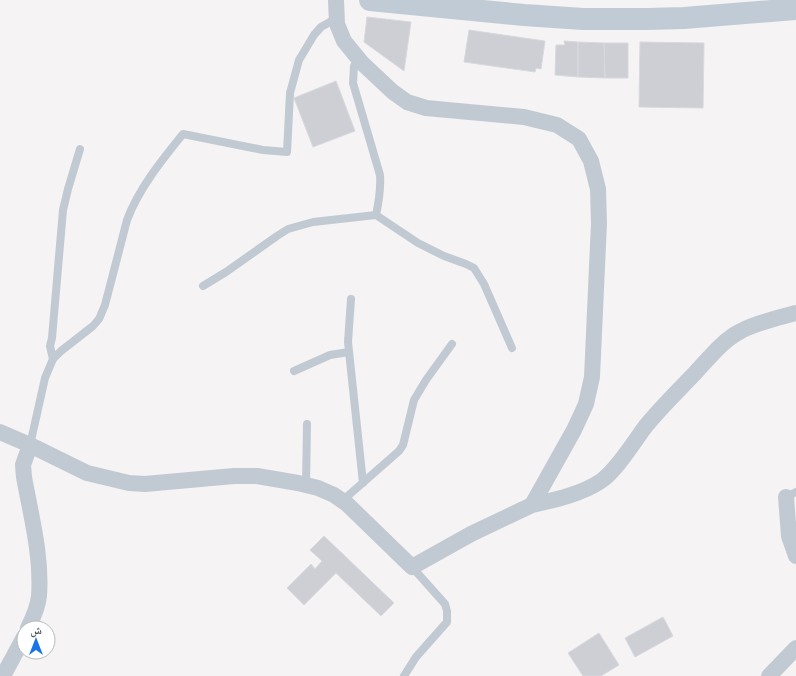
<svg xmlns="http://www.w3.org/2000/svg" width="796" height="676" font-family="'Source Sans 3','Noto Naskh Arabic',sans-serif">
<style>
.building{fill:#cdcfd5;stroke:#d7d9de}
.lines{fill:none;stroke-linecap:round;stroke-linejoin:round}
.lane{stroke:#c1cad2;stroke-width:8}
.street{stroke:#c1cad2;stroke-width:16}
.secondary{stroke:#c1cbd6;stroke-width:22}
</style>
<rect width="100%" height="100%" fill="#f5f3f3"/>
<path class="building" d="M 367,17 L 411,22 L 404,71 L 364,42 Z
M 469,30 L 545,41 L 541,69 L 536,68 L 535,72 L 464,62 Z
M 564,41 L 578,42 L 578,77 L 555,75 L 556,45 L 565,45 Z
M 578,42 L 604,43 L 605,78 L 578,77 Z
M 640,42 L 704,43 L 703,108 L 639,107 Z
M 604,43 L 628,43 L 628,78 L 605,78 Z
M 336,81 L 355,131 L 313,147 L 294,98 Z
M 324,536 L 394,603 L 381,616 L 336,573 L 304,605 L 287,588 L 311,564 L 315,569 L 322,561 L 310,550 Z
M 663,617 L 673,636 L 635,657 L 625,638 Z
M 599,633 L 619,665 L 601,676 L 583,676 L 568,653 Z"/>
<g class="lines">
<path class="lane" d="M 362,63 L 354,66 L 353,83 L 380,175 C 381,189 379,201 376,215
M 203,286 L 226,272 L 277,236 L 288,229 L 313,222 L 376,215 L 418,243 L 444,256 L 466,264 L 474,268 L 484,284 L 512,348
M 351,299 L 348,342 L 363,483
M 53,359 L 50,346 L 52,338 L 63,210 L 68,189 L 80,149
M 294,371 L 330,355 L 349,352
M 30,445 L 45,378 L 53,359 L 61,351 L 93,326 L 99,319 L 105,305 L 127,220 C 139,188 162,160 183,134 L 263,150 L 287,152 L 290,93 L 299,60 L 314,35 L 321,27 L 337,18
M 306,485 L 307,424
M 786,497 L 796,492
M 342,501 L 399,451 L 403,445 L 414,400 L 426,380 L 452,344
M 404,676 L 416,657 L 447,622 L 447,611 L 445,604 L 412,567"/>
<path class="street" d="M 0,432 L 30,445 L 87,473 L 129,483 L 145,484 L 234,476 L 257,476 L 298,483 L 318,488 L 334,495 L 347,504 L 412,567 L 471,534 L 532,505 L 574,430 L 586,404 L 592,377 L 599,223 L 598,189 L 591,161 L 579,139 L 557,125 L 524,117 L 426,108 L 407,102 L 393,92 L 362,63 L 344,41 L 337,24 L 336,0
M 786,497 L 789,536 L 796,556
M 532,505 C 554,500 582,494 601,481 C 616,471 634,442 645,427 C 661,407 679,390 696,372 C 710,357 723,340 741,331 C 758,322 778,318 796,313
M 28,628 C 33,618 38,607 39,596 C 42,556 31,516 24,477 L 23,465 L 30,445
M 3,676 L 24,637
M 769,676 L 796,648"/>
<path class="secondary" d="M 370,0 L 524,15 L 583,19 L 648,19 L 684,18 L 796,9"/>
</g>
<g transform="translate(36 640)"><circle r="19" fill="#ffffff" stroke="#b7bbc0"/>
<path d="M0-3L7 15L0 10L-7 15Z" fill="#1a73e8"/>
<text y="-6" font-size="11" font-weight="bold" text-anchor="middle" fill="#4a5661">ش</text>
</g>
</svg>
